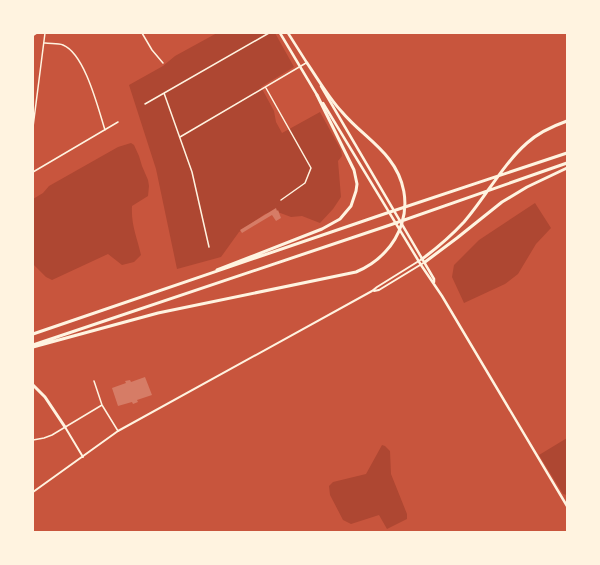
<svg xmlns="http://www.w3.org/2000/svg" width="600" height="565" font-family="Figtree,sans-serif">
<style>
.green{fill:#ae4732}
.building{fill:#d67c66}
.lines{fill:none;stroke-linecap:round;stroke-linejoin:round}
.minor{stroke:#fff3e0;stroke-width:1.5}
.tertiary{stroke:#fff3e0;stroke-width:2}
.secondary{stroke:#fff3e0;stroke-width:2.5}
.primary{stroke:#fff3e0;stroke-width:2.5}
.motorway{stroke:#fff3e0;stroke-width:3}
</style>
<rect width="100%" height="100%" fill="#c8553d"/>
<path class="green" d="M 217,33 L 275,33 L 294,67 L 261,87 L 274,111 L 276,122 L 282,133 L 320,112 L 341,150 L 342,156 L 338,161 L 341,197 L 333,209 L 320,223 L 302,216 L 291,217 L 275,211 L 265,214 L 239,232 L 221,257 L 177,269 L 156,169 L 129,85 L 163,66 L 175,56 Z
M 131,143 L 134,145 L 139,156 L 142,166 L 148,180 L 149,186 L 148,196 L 132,206 C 131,226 137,237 141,255 L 134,262 L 122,265 L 108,254 L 52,280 L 46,277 L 33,264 L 33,199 L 43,193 L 49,186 L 118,147 Z
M 535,203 L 551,228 L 536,244 L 518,274 L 505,284 L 464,303 L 452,277 L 454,265 L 479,240 Z
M 567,438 L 567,495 L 563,494 L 539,455 Z
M 382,445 L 385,446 L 390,451 L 391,474 L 407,514 L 407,519 L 387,529 L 379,515 L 351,524 L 343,520 L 330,495 L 329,486 L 333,482 L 366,474 Z"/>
<path class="building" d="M 276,208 L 277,211 L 278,210 L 281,218 L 276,221 L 272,215 L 242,233 L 240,230 Z
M 145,377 L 152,395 L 137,400 L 138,402 L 133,404 L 132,402 L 118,406 L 112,388 L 126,383 L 125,381 L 130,380 L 131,382 Z"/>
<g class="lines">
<path class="minor" d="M 142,33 L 152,50 L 163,63
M 45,43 C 50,44 58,43 63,45 C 85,54 98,108 105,130
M 266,88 L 311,168 L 305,183 L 281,200
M 164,93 L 192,172 L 209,247
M 145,104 L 269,33
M 33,127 L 45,33
M 180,137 L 306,63
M 33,172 L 118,122
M 94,381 L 102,405 L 118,431
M 33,440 L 44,438 L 52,435 L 102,405"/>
<path class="tertiary" d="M 374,291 L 379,290 L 425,262
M 65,427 L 83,457
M 33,492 L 118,431 L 372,291 L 377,287 L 422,259"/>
<path class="secondary" d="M 33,35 L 36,33
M 321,86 L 434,279 L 434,282
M 323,103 L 421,265 L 442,296 L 567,506"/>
<path class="primary" d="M 280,33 L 317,95
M 288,33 L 307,63"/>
<path class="motorway" d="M 422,259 C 437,248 451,236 464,222 C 485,198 503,164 527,143 C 538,133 553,126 567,121
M 425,262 L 457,238 L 502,202 L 527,187 L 567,168
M 217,270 L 322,229 L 340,219 L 351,206 L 356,191 L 357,184 L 354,170 L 317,95
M 33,334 L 384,214 L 567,153
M 33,345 L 390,225 L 567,163
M 33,347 L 158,313 L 356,272 C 402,253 421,200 389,159 C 376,142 356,129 342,112 C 328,97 318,79 307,63
M 33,385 L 45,397 L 65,427"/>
</g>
<rect width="600" height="565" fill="none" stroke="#fff3e0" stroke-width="68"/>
</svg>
